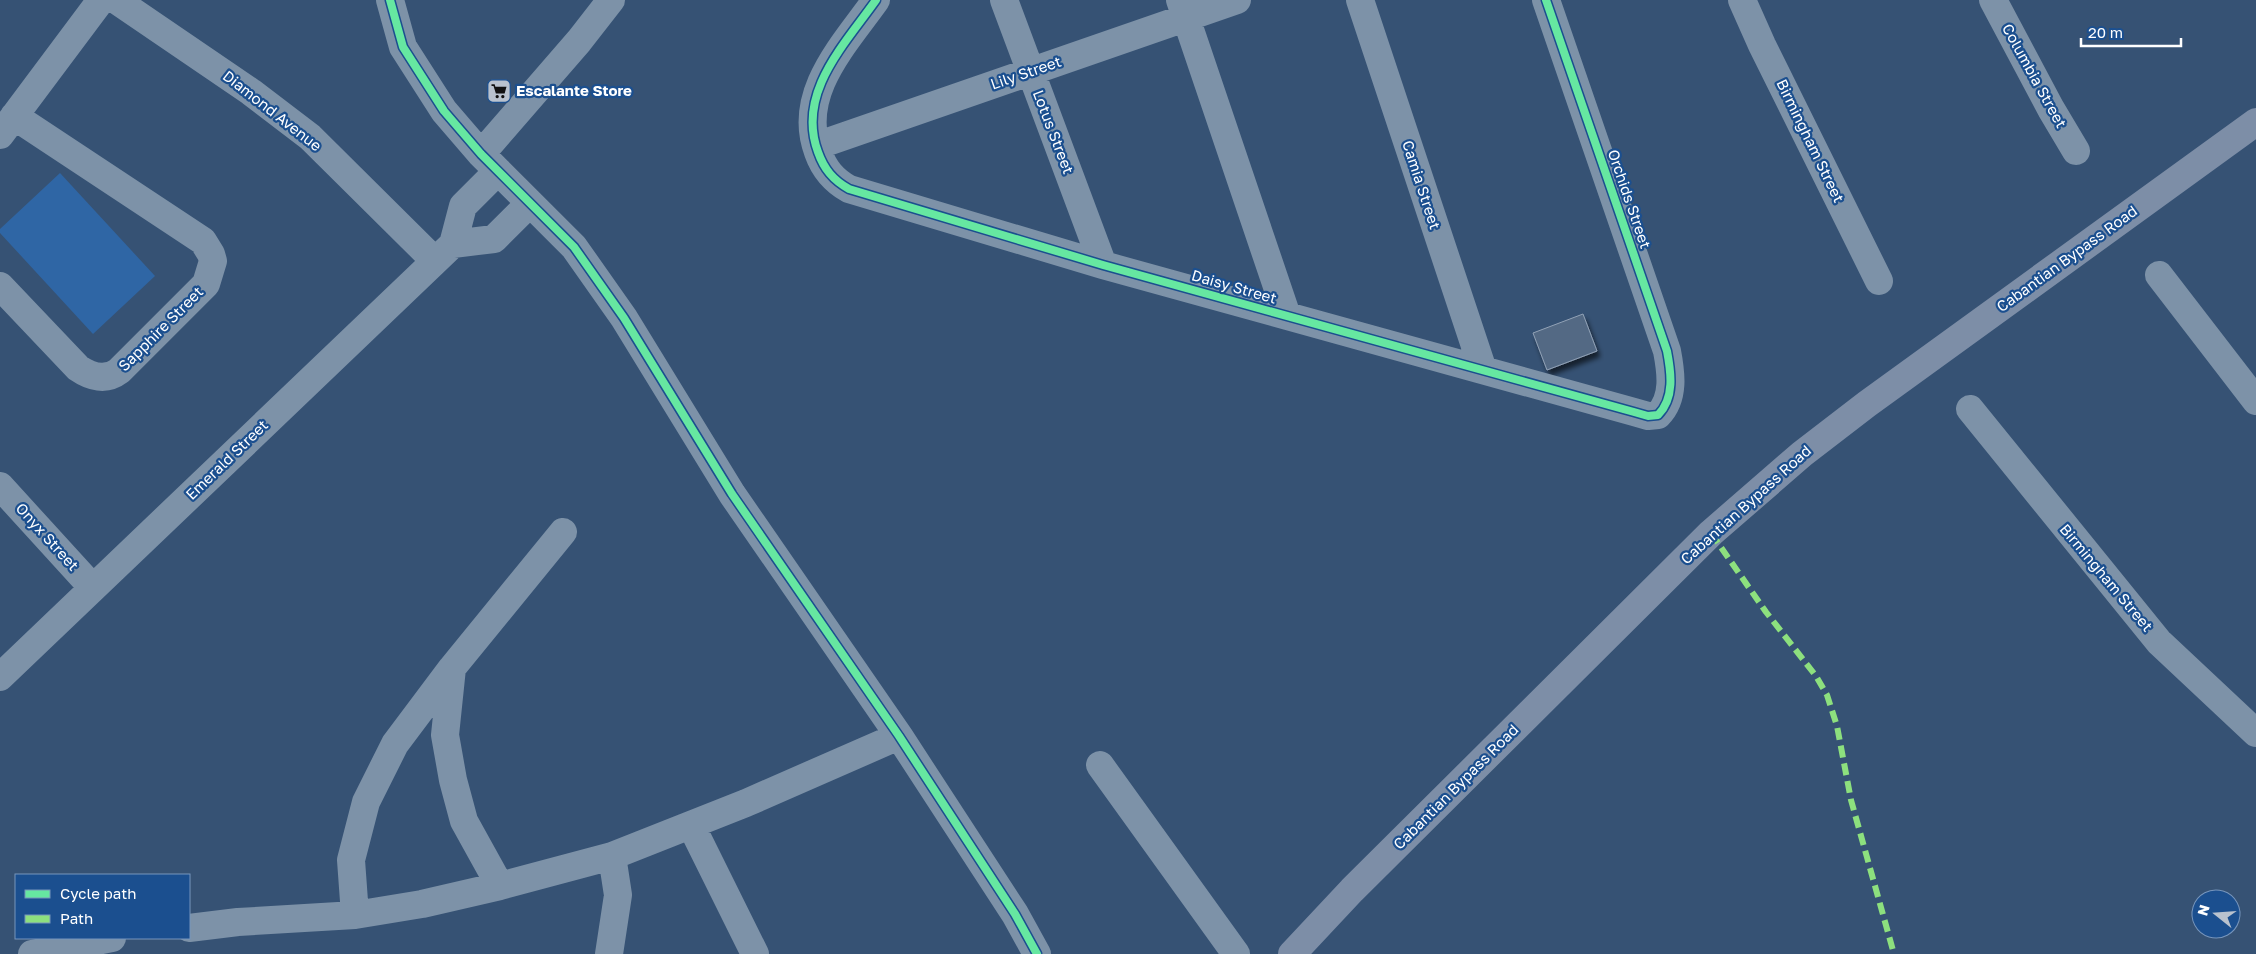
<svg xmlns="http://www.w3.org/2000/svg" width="2256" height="954" font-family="'Golos Text',sans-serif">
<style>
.green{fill:#2f66a5}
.building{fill:#526984;stroke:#92a2b6;filter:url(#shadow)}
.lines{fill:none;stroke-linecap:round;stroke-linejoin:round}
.minor{stroke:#7d92a8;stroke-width:28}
.major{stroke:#7d8ea7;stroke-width:28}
.quiet{stroke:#8de07e;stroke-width:6;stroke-dasharray:12 6;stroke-linecap:butt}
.cycleway-casing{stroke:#1b4f8f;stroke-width:11}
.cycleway{stroke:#66e7a1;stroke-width:8}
.labels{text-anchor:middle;stroke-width:4.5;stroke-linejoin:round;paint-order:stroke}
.street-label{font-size:15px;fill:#fff;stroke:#1b4f8f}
.poi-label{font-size:15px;font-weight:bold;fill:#fff;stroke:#1b4f8f;text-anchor:start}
</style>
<defs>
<filter id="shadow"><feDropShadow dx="3" dy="5.5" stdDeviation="2.5" flood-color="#0009"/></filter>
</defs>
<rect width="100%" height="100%" fill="#365274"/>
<path class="green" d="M 60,173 L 155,276 L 93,334 L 0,233 L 0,229 Z"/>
<path class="building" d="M 1583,314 L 1597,351 L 1547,370 L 1533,333 Z"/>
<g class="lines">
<path class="minor" d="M 116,0 L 251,92 L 310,137 L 435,261
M 390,0 L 403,47 L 444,111 L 481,154 L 574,247 L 624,318 L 732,494 L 899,736 L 1015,914 L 1037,954
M 876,0 C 845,44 796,93 818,152 C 824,169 833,180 849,189 L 1103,265 L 1634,412 L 1648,416 L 1658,415 C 1675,398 1671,372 1667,351 L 1546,0
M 1004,0 L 1103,265
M 1180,0 L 1287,316
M 1360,0 L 1483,370
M 1742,0 L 1762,45 L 1879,281
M 1993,0 L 2051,109 L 2076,151
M 0,135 L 101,0
M 816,146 L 1237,0
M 481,154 L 579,41 L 611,0
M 453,244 L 494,239 L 530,203
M 2159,275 L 2256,401
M 0,286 L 78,368 C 91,377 106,381 119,371 L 206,284 L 213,261 L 211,254 L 203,241 L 14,116
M 1970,409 L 2159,642 L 2256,733
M 0,486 L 93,588
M 452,668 L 445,735 L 453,780 L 464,821 L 500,886
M 0,677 L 453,244 L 463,206 L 498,171
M 1100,765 L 1236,954
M 691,825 L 755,954
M 355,915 L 351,860 L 366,802 L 395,744 L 452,668 L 563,532
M 189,928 L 238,922 L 355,915 L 422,904 L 500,886 L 612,856 L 746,803 L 899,736
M 32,954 L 112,938
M 609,954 L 618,895 L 612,856"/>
<path class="major" d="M 1292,954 L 1352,890 L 1711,533 L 1802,454 L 1867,404 L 2256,122"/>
<path class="quiet" d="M 1711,533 L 1766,612 L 1816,676 L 1827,695 L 1837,726 L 1851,800 L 1894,954"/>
<g class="cycleway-casing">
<path id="cycleway" d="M 390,0 L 403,47 L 444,111 L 481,154 L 574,247 L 624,318 L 732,494 L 899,736 L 1015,914 L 1037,954
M 876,0 C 845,44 796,93 818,152 C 824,169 833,180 849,189 L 1103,265 L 1634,412 L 1648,416 L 1658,415 C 1675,398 1671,372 1667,351 L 1546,0"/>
</g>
<use href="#cycleway" class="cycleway"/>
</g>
<defs>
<g id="supermarket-square" transform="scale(1.25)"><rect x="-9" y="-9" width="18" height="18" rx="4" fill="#b9c2ce" stroke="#1b4f8f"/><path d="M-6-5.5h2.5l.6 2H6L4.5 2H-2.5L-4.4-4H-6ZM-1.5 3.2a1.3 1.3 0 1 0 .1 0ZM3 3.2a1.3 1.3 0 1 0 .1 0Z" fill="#111"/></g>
</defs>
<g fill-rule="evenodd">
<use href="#supermarket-square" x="499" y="91"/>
</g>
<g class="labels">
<g class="street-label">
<text transform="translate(1026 73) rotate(-19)" y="5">Lily Street</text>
<text transform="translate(2034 76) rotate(61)" y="5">Columbia Street</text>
<text transform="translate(272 111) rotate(38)" y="5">Diamond Avenue</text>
<text transform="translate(1053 132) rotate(69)" y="5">Lotus Street</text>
<text transform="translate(1810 141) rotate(64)" y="5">Birmingham Street</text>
<text transform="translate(1421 185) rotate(72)" y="5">Camia Street</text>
<text transform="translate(1629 199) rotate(71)" y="5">Orchids Street</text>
<text transform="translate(2067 259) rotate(-36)" y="5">Cabantian Bypass Road</text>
<text transform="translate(1234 287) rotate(16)" y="5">Daisy Street</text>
<text transform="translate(161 329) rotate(-45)" y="5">Sapphire Street</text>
<text transform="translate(227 460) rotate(-44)" y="5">Emerald Street</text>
<text transform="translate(1746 505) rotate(-42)" y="5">Cabantian Bypass Road</text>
<text transform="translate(47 537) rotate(48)" y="5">Onyx Street</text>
<text transform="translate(2106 578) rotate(50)" y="5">Birmingham Street</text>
<text transform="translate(1456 787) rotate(-45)" y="5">Cabantian Bypass Road</text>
</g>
<g class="poi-label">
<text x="516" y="96">Escalante Store</text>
</g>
</g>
<rect x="15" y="874" width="175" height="65" fill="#1b4f8f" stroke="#7695bc"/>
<rect x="25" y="890" width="25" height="8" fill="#66e7a1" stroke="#7695bc"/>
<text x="60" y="899" font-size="15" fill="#ffffff">Cycle path</text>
<rect x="25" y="915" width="25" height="8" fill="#8de07e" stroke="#7695bc"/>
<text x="60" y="924" font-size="15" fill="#ffffff">Path</text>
<g transform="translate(2216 914) rotate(287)"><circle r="24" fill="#1b4f8f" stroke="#7695bc"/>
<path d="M0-4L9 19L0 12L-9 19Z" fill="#b9c2ce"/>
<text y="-8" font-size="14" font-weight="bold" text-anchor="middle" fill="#ffffff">N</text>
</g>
<path d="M2081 38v8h100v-8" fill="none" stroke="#ffffff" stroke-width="2.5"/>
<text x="2088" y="38" font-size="15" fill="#ffffff" stroke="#1b4f8f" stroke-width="4" paint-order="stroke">20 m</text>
</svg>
